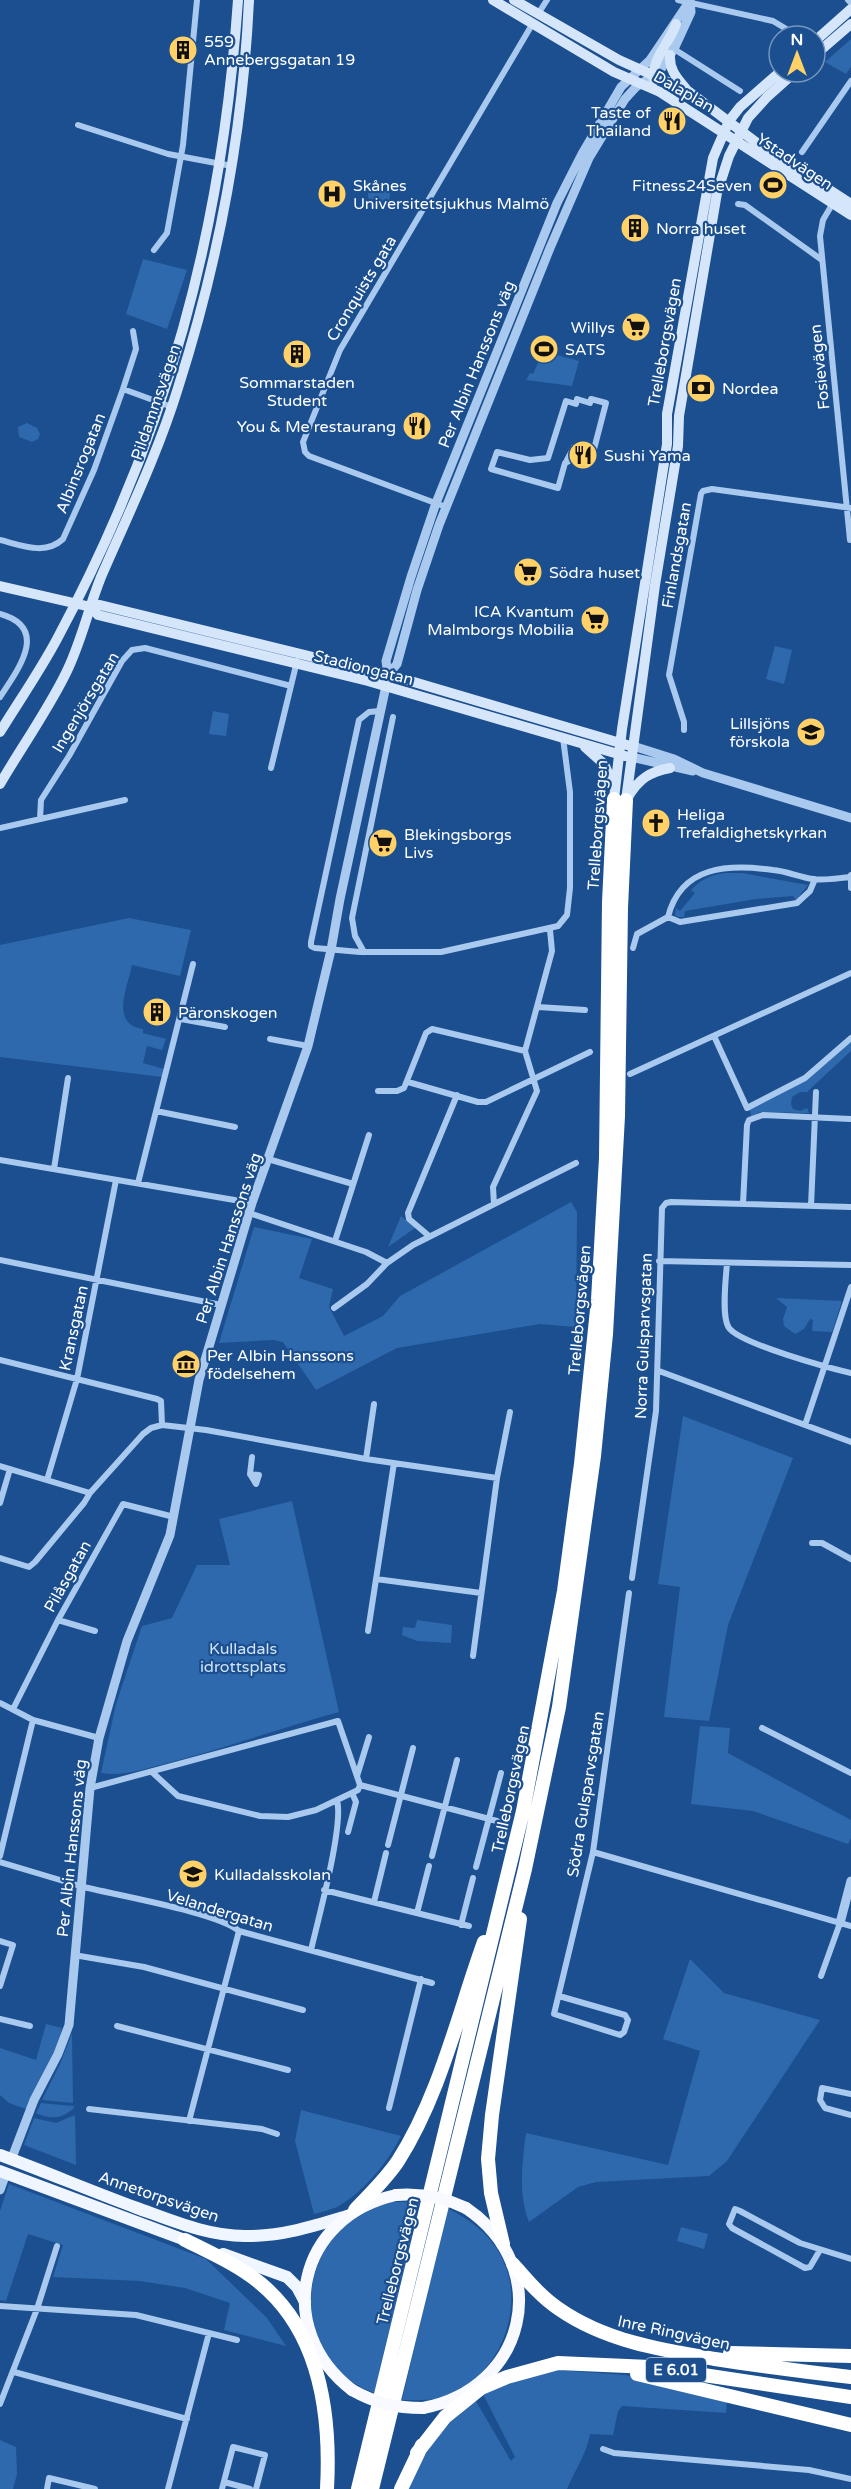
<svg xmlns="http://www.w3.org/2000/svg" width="851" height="2489" font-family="'Varela Round',sans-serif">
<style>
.green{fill:#2e69ad}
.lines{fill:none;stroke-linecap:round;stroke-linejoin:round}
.minor{stroke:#a9c9ee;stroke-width:6}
.tertiary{stroke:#a9c9ee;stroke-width:9}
.secondary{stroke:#d6e6fa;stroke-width:10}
.primary{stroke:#f0f6ff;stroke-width:12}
.trunk{stroke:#f8faff;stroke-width:12}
.motorway{stroke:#fff;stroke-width:14}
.trunk-bridge{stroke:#f8faff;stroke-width:12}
.labels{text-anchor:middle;stroke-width:4.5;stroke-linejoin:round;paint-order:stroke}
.shield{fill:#1b4f8f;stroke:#bbcadd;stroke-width:1.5}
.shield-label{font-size:15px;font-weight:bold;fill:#fff}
.poi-label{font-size:16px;fill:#fff;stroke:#1b4f8f;text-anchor:start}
.street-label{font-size:16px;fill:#fff;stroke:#1b4f8f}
.park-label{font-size:16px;fill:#cfe3fa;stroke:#1b4f8f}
</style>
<rect width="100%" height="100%" fill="#1b4f8f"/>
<path class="green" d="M 851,39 L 851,67 L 846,74 L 825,62 Z
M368 195a11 11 0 1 1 22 0a11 11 0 1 1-22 0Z
M 143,259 L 187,270 L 167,329 L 126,314 Z
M 534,349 L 579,361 L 572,386 L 526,380 L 530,373 L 533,374 L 538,363 L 535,361 L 538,353 Z
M 27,423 L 37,428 L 40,434 L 38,439 L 32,442 L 19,437 L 18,427 Z
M 775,646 L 792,650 L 784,684 L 766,679 Z
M 213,711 L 229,714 L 226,736 L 209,734 Z
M 726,873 L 742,873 L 808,885 L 796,900 L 793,896 L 756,899 L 685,911 L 684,917 L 678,917 L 675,915 L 676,908 L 680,911 L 695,893 L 691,890 C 702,879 710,875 726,873 Z
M 129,918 L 191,930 L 180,976 L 132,965 C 127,989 110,1024 143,1029 L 143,1033 L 166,1039 L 162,1050 L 147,1046 L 143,1063 L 164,1069 L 162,1077 L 0,1057 L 0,945 Z
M 851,1040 L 851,1051 L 807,1092 L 800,1092 L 792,1097 L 791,1104 L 793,1109 L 800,1111 L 807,1108 L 809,1113 L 760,1112 L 751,1117 L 750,1109 L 797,1084 Z
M 571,1202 L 577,1212 L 576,1327 L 540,1324 L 397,1348 L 316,1390 L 283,1342 L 273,1340 L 219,1343 L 254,1227 L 312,1239 L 299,1278 L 333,1289 L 329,1307 L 344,1336 L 383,1316 L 400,1296 Z
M 401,1216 L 415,1228 L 388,1247 Z
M 776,1298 L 842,1301 L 832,1332 L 812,1331 L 813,1320 L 810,1319 L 804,1329 L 795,1334 L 784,1326 L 783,1319 L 787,1307 Z
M 683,1416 L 793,1458 L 728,1625 L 709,1721 L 664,1717 L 680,1587 L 658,1584 Z
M 292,1501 L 339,1712 C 280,1728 223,1749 164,1764 C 144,1769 121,1777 101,1773 L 116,1704 L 142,1626 L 172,1618 L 197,1565 L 230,1565 L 219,1519 Z
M 417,1620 L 452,1625 L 451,1643 L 417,1641 L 402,1635 L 403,1627 L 415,1628 Z
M 700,1726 L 730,1728 L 728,1753 L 851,1820 L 851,1838 L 848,1844 L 753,1811 L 691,1804 Z
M 690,1959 L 724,1993 L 820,2020 L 727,2161 L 709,2176 L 596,2182 L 578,2187 L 529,2222 C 518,2193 522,2164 526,2133 L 668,2165 L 700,2051 L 663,2039 Z
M 46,2024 L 62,2028 L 58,2044 L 26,2109 L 9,2103 L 0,2095 L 0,2048 L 36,2060 Z
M 72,2033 L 73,2103 L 42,2100 L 60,2064 Z
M 41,2103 L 73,2106 L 75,2107 C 62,2119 52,2120 36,2113 Z
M 301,2110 L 401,2136 C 387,2163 364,2192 337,2207 C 330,2210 321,2212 314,2214 L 295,2141 Z
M 75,2115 L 76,2165 L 24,2145 L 34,2118 L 56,2123 Z
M 9,2184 L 206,2259 L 267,2318 L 286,2346 L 224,2330 L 230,2303 L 185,2288 L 140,2281 L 53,2277 L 63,2245 L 28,2234 L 6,2301 L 0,2300 L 0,2211 Z
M 387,2202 L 420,2202 L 374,2393 C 363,2388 351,2383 342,2375 C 303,2339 301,2277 334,2237 C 347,2220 368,2211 387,2202 Z
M 447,2208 C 470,2220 489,2233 501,2256 C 529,2308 497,2384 439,2398 C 427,2401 414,2400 402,2400 Z
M 681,2227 L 708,2234 L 704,2249 L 677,2241 Z
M 558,2370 L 625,2375 L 727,2399 L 726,2413 L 622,2406 L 618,2411 L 613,2435 L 590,2434 C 587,2453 575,2470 567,2489 L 408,2489 C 426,2450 440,2426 474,2398 L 511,2461 L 515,2457 L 482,2392 L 527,2374 Z
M 0,2440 L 16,2447 L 17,2474 L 13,2489 L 0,2489 Z"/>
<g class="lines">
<path class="minor" d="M 678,0 L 773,21 L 798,36
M 848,0 L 851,3
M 538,14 L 547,0
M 674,49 L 740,91
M 78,125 L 168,154 L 232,166
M 802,152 L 851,81
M 833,203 L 823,220 L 820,236 L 850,540
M 738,204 L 745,205 L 822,260
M 154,250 L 167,233 L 183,145 L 197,0
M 123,389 L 172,407
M 577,399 L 590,403 L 591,399 L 606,403 L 593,453 L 588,454 L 587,450 L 574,447 L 567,460 L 569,461 L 565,463 L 558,488 L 491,469 L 497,452 L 530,460 L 548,458 L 566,401 L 576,404 Z
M 446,507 L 309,456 L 305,452 L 303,442 L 340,350 L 533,23
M 0,540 C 21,545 45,556 63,539 L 94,470 L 123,389 L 136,349 L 133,331
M 0,614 C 51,628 17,671 0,697
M 380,711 L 369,712 L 359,720 L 311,942 L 311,946 L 315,948 L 360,952 L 441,952 L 558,926 L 567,915 L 570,888 L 570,792 L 563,738
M 684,730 L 684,722 L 669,675 L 701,494 L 703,491 L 712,489 L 851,508
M 271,768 L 297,661
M 40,819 L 41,800 L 69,756 L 122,661 L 132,650 L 145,648 L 291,686
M 0,828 L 125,800
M 851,875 L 851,888
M 668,917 L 680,922 L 797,903 L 810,891 L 815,879
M 633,948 L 637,934 L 668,917 C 681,865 729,864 773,870 C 786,871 799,877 813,879 C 825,881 838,878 850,877
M 364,952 L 355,936 L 352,918 L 393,717
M 538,1007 L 585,1010
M 181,1019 L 225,1027
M 714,1036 L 747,1108 L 805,1078 L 851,1038
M 270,1039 L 308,1046
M 630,1074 L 851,973
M 408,1082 L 478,1102 L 486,1102 L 590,1052
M 378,1091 L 397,1091 L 404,1088 L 426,1033 L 432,1029 L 525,1051
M 156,1111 L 235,1127
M 268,1159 L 353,1184
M 0,1160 L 252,1203
M 54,1169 L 68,1078
M 138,1183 L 193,964
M 494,1204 L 493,1187 L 537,1091 L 525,1051 L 552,951 L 550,930
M 743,1204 L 747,1125 L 749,1120 L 763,1115 L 851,1119
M 811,1206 L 816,1092
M 249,1213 L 366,1252 L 387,1263
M 429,1236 L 409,1219 L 408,1213 L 457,1095
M 335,1241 L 369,1135
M 0,1260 L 221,1305
M 659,1261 L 851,1265
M 727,1263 C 726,1277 721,1317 729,1328 C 741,1344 829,1368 851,1373
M 334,1308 L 367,1284 L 387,1263 L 413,1245 L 576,1163
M 0,1360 L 157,1399 L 161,1401 L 162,1425
M 659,1371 L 851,1442
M 805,1425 L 851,1287
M 366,1459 L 374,1404
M 0,1466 L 90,1493
M 250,1474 L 259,1475 L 256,1484 L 250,1474 L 252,1457
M 47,1480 L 77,1379 L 116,1180
M 0,1503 L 10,1469
M 812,1543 L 822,1543 L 851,1559
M 0,1558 L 29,1567 L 35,1562 L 84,1503 L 90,1493 L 143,1434 L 151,1428 L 162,1425 L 206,1430 L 366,1459 L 497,1478
M 632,1578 L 656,1411 L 662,1208 L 666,1203 L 671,1202 L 851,1207
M 376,1579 L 481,1593
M 58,1620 L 95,1631
M 368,1631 L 394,1463
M 473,1656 L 497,1478 L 510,1412
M 0,1703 L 33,1720 L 99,1738
M 13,1709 L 58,1620 L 123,1504 L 174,1517
M 762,1728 L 851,1773
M 153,1773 L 178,1796 L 260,1816 L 288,1817 L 316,1810 L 358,1790 L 360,1785 L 497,1821
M 357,1776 L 369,1737
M 90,1788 L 338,1721 L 360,1785
M 348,1832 L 356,1802 L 352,1793
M 388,1845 L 413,1748
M 593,1852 L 851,1926
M 0,1856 L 33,1720
M 432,1856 L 457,1760
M 0,1862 C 27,1870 53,1878 80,1886 C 114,1895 217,1912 239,1931 L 432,1983
M 476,1867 L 501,1773
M 324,1890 L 469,1926
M 374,1902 L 386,1853
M 417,1913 L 429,1866
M 461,1925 L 473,1878
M 0,1941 L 13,1945 L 0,1986
M 311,1950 C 318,1920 344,1825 337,1800
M 74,1955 L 144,1967 L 303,2010
M 821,1976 L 840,1923
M 559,1996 L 625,2015 L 628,2020 L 624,2032 L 620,2035 L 554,2014 L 593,1852 L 629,1593
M 0,2019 L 30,2026
M 117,2026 L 288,2070
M 851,2094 L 822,2088 L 820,2100 L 825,2108 L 851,2115
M 389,2108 L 421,1979
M 89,2109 L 262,2129 L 277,2134
M 189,2121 L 239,1931
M 820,2250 L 810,2267 L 805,2268 L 732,2228 L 729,2224 L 735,2209 L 740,2211 L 800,2243 L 851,2259
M 0,2306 L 136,2315 L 237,2340
M 14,2372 L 187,2419
M 0,2404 L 37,2309 L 57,2246
M 603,2449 L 614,2453 L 809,2470 L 851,2479
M 224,2482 L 250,2489
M 47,2489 L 49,2478 L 95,2489
M 168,2489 L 209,2333
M 222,2489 L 233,2447 L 265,2455 L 256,2489"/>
<path class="tertiary" d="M 388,675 L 397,664 L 417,590 L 439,525 L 550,248 L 589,158 L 625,99 L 636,87 L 659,72 L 674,49 L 691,12 L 690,0
M 633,746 L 674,759 L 703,773 L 851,818
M 631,757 L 693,771
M 840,1923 L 851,1881
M 13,2155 L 34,2100 L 58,2054 L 69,2025 L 90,1788 L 99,1738 L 127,1641 L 170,1535 L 199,1380 L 252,1203 L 308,1046 L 331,950 L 340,899 L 386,686 L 388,675 L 386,661 L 411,577 L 436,503 L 557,203 L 582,154 L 621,87 L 650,60 L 689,2
M 0,2190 L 4,2179"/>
<path class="secondary" d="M 493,0 L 614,72 L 660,92 L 851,215
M 514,0 L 619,60 L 688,91 L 757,143 L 851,204
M 815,41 L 851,9
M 670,55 C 669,70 677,78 686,89
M 815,55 L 851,24
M 654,81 C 650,60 670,43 676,24
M 0,586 L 91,607 L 100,605 L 407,680 L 627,745
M 91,607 L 98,615 L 368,681 L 625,756
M 0,732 C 19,701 40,671 57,639 C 167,434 222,232 238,0
M 585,747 L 604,764 L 613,784
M 0,784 C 21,748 46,713 65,675 C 81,644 88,609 101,577 C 128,515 158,453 178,388 C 218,263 243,131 249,0
M 628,797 C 639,779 649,772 670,768
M 614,799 L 622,729 L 667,444 L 667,414 L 713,158 L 729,121 L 740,107 L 780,72
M 626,800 L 655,585 L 678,446 L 679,416 L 717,193 L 729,156 L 748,118 L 767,97 L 795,72"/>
<path class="primary" d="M 0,2155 C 46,2172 91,2191 137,2208 C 173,2221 210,2237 248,2236 C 283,2236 314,2226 347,2216
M 0,2171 L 193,2243
M 223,2254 L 287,2277 L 297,2287 L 305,2302"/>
<path class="trunk" d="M 352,2390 C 273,2329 297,2217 396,2195
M 423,2408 C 526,2389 555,2268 466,2208"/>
<path class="motorway" d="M 355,2210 C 370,2194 386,2179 398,2161 C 440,2095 458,2014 484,1942
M 185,2240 C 211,2253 238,2265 260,2283 C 321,2333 331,2416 327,2489
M 503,2244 L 491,2193 L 488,2159 L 492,2115 L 520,1919
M 513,2264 C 527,2280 541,2297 559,2309 C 605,2341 661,2350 715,2359 C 760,2366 805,2372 851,2377
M 730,2353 L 851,2356
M 637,2374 L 851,2425
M 417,2453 L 445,2417 L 481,2388 L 507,2377 L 558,2363 L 650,2367 L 851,2397
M 358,2489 L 523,1811 L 564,1591 L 581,1464 L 598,1300 L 606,1158 L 609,902 L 614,799
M 372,2489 L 525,1869 L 559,1707 L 594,1456 L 606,1334 L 618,1116 L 621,908 L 626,800
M 401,2489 L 422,2445"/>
<path class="trunk-bridge" d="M 396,2195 C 422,2193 443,2197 466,2208
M 352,2390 C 375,2403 396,2408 423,2408"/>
</g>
<defs>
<g id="building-disc" transform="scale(1.5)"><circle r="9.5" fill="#ffd166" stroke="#1b4f8f"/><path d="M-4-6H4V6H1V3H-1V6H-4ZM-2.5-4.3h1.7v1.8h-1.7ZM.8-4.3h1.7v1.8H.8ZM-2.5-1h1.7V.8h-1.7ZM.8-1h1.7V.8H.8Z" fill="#111"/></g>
<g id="restaurant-disc" transform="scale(1.5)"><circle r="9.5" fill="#ffd166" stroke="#1b4f8f"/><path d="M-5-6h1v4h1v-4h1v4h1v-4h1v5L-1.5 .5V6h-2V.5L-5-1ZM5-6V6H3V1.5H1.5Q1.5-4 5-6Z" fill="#111"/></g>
<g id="stadium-disc" transform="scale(1.5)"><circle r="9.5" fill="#ffd166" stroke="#1b4f8f"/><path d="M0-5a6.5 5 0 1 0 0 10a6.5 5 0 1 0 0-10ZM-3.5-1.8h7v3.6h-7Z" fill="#111"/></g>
<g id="hospital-disc" transform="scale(1.5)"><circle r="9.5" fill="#ffd166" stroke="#1b4f8f"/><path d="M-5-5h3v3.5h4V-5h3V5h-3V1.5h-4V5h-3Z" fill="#111"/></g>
<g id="supermarket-disc" transform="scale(1.5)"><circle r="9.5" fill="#ffd166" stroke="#1b4f8f"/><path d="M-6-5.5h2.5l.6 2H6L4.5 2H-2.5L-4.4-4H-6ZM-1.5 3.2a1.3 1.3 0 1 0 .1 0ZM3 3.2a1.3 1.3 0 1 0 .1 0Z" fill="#111"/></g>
<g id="bank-disc" transform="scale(1.5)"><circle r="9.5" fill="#ffd166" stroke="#1b4f8f"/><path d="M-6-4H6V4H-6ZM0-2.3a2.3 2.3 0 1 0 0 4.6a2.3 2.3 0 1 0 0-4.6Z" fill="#111"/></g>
<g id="school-disc" transform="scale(1.5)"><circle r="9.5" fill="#ffd166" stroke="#1b4f8f"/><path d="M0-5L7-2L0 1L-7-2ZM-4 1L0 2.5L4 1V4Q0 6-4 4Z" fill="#111"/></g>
<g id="church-disc" transform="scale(1.5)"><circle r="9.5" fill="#ffd166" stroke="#1b4f8f"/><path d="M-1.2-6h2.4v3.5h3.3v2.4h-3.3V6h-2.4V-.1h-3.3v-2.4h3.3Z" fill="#111"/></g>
<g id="museum-disc" transform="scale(1.5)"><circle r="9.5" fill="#ffd166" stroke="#1b4f8f"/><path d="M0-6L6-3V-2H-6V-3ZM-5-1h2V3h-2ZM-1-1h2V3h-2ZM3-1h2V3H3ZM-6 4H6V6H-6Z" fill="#111"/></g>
</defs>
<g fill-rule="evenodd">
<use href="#building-disc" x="183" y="50"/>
<use href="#restaurant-disc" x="672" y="121"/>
<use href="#stadium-disc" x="773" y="185"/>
<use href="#hospital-disc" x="332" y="194"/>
<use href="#building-disc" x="635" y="228"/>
<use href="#supermarket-disc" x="636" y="327"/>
<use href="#stadium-disc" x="544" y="349"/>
<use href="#building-disc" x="297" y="354"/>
<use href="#bank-disc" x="701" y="388"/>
<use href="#restaurant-disc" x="417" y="426"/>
<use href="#restaurant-disc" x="583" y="455"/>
<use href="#supermarket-disc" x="528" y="572"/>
<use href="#supermarket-disc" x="595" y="620"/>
<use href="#school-disc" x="811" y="732"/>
<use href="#church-disc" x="656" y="823"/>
<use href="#supermarket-disc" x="383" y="843"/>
<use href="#building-disc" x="157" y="1012"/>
<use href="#museum-disc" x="186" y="1364"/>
<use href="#school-disc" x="193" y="1874"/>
</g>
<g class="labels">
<rect class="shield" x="646" y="2358" width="60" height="24" rx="4.5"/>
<g class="shield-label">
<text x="676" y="2375">E 6.01</text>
</g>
<g class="poi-label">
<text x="204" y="47">559<tspan x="204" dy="18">Annebergsgatan 19</tspan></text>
<text x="651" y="118" text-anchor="end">Taste of<tspan x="651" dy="18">Thailand</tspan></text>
<text x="353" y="191">Skånes<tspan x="353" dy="18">Universitetsjukhus Malmö</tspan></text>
<text x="752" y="191" text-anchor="end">Fitness24Seven</text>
<text x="656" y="234">Norra huset</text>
<text x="615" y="333" text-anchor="end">Willys</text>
<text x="565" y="355">SATS</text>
<text x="297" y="388" text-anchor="middle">Sommarstaden<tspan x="297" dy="18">Student</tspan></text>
<text x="722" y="394">Nordea</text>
<text x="396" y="432" text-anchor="end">You &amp; Me restaurang</text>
<text x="604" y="461">Sushi Yama</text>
<text x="549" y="578">Södra huset</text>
<text x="574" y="617" text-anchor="end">ICA Kvantum<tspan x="574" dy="18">Malmborgs Mobilia</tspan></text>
<text x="790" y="729" text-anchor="end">Lillsjöns<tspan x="790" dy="18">förskola</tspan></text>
<text x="677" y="820">Heliga<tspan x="677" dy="18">Trefaldighetskyrkan</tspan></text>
<text x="404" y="840">Blekingsborgs<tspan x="404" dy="18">Livs</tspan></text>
<text x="178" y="1018">Päronskogen</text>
<text x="207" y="1361">Per Albin Hanssons<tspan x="207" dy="18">födelsehem</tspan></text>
<text x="214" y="1880">Kulladalsskolan</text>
</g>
<g class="street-label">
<text transform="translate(684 91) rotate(30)" y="6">Dalaplan</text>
<text transform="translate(795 161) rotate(34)" y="6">Ystadvägen</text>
<text transform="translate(361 288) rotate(-59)" y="6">Cronquists gata</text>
<text transform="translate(664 342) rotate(-80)" y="6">Trelleborgsvägen</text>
<text transform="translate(476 364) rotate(-68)" y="6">Per Albin Hanssons väg</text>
<text transform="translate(819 367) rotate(-96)" y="6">Fosievägen</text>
<text transform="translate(155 402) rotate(-71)" y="6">Pildammsvägen</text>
<text transform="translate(80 463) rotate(-68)" y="6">Albinsrogatan</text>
<text transform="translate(676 555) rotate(-80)" y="6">Finlandsgatan</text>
<text transform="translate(364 667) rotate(14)" y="6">Stadiongatan</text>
<text transform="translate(85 702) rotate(-59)" y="6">Ingenjörsgatan</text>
<text transform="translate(597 825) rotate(-86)" y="6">Trelleborgsvägen</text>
<text transform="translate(228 1238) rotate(-72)" y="6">Per Albin Hanssons väg</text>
<text transform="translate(579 1310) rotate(-85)" y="6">Trelleborgsvägen</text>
<text transform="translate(73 1328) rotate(-78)" y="6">Kransgatan</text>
<text transform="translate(643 1336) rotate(-88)" y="6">Norra Gulsparvsgatan</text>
<text transform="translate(67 1576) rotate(-61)" y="6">Pilåsgatan</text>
<text transform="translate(510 1789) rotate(-78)" y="6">Trelleborgsvägen</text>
<text transform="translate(585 1794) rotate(-81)" y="6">Södra Gulsparvsgatan</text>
<text transform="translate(71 1848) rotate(-84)" y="6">Per Albin Hanssons väg</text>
<text transform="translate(220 1910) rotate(17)" y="6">Velandergatan</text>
<text transform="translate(159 2196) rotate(19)" y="6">Annetorpsvägen</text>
<text transform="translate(397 2261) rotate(-76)" y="6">Trelleborgsvägen</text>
<text transform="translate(674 2332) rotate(12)" y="6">Inre Ringvägen</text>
</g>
<g class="park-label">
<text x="243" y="1654">Kulladals<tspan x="243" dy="18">idrottsplats</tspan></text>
</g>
</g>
<g transform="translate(797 54)"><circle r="28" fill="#1b4f8f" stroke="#7695bc" stroke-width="1.5"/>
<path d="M0-4.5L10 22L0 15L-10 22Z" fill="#ffd166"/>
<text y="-9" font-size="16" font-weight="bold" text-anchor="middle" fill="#ffffff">N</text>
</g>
</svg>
